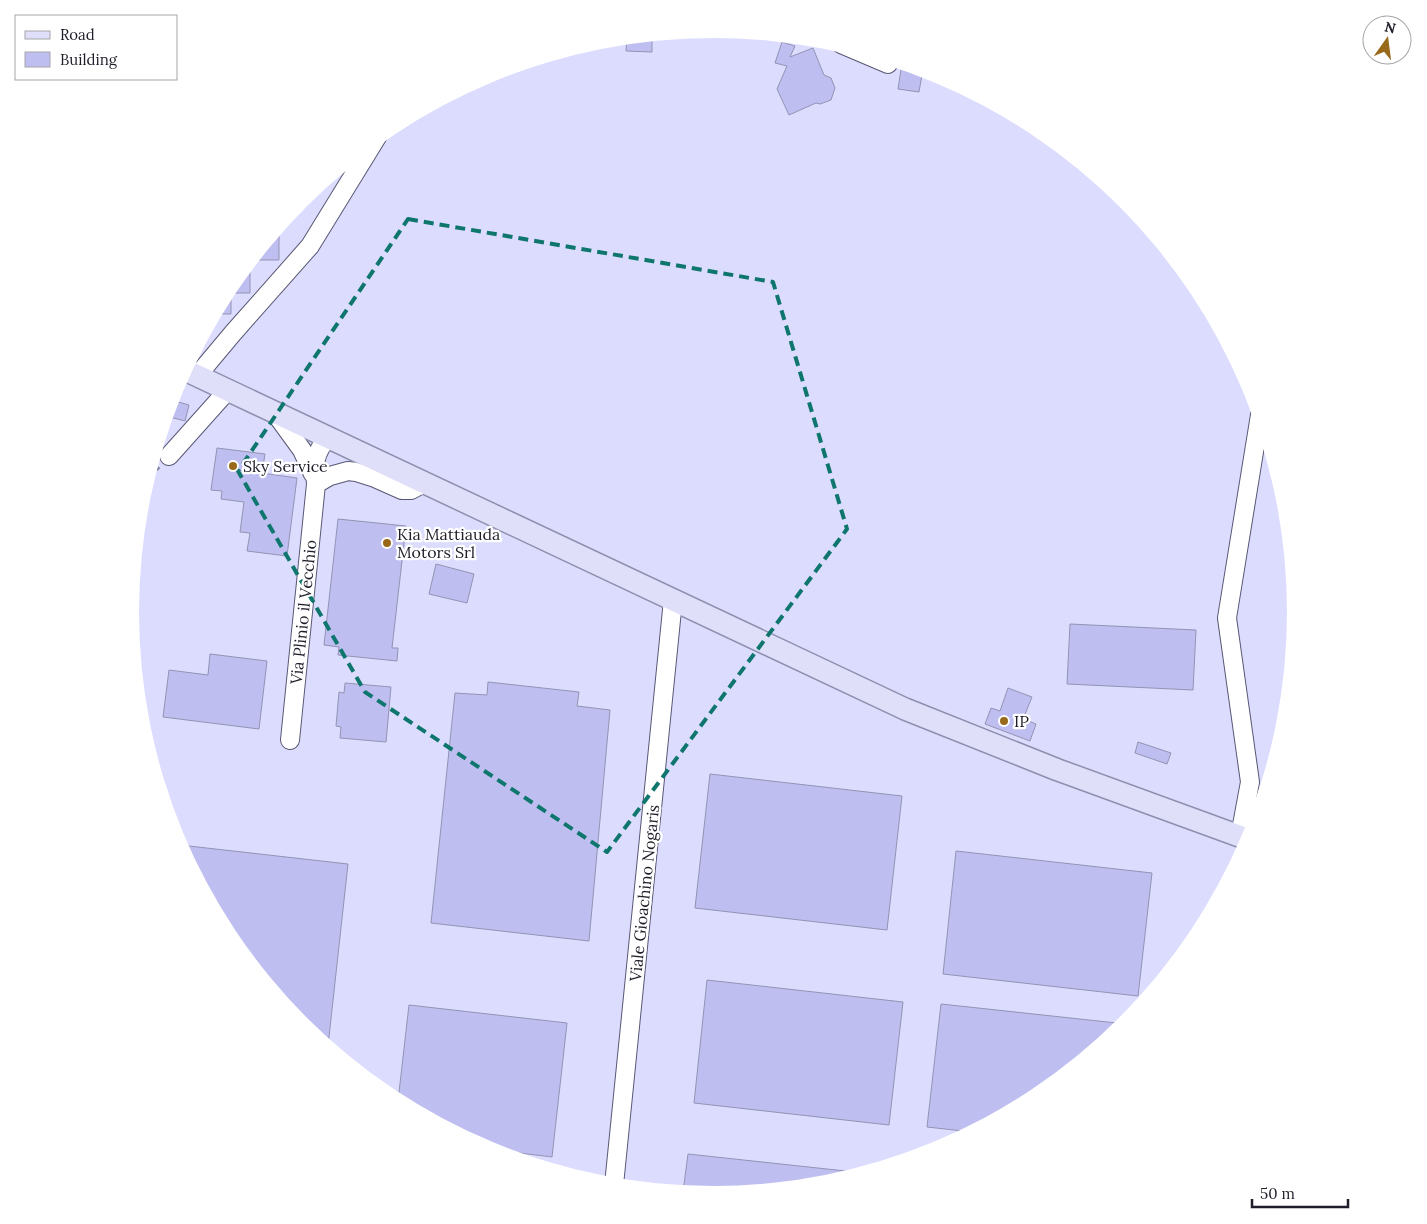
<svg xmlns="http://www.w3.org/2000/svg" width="1427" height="1224" font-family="Lora,serif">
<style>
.building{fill:#bfbef1;stroke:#9393b3}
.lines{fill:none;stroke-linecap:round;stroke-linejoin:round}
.minor-casing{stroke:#585774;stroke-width:20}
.major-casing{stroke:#8e8eae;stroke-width:24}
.path{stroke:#82829a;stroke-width:2.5;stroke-dasharray:4 2.5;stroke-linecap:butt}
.minor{stroke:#fff;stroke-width:18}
.major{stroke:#e0dff9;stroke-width:21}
.marked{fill:none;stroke:#0f766e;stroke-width:4;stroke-dasharray:10 6;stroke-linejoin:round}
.poi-dot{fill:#986919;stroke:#fff;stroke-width:2}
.labels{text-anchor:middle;stroke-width:4.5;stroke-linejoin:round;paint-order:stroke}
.poi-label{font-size:16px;fill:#1e1e2a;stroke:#fff;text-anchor:start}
.street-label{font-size:16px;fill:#1e1e2a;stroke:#fff}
</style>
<rect width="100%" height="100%" fill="#dcdcfe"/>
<path class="building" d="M 652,35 L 652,52 L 626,51 L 627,37 Z
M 782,42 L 795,46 L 790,57 L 813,48 L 824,75 L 831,78 L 835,88 L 831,100 L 820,104 L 816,103 L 789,115 L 777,89 L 787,66 L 775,63 Z
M 902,63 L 923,69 L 919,92 L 898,89 Z
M 279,227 L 279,260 L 252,260 L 253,258 Z
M 250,261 L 250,293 L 231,293 L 231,314 L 215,314 L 229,288 Z
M 171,400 L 189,405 L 185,421 L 166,416 Z
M 217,448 L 265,454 L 262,473 L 297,478 L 287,556 L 247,551 L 250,533 L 240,532 L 244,502 L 221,499 L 222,491 L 211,490 Z
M 338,519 L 406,526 L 392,648 L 398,648 L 397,661 L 338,655 L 339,647 L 324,645 Z
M 436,564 L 474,574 L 467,603 L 429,594 Z
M 1070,624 L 1196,630 L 1193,690 L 1067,684 Z
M 210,654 L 267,661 L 259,729 L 163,717 L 169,670 L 208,675 Z
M 488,682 L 579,692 L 577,706 L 610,710 L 589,941 L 431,923 L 455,693 L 487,695 Z
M 345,683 L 391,687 L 386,742 L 340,738 L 341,727 L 336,726 L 339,692 L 344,693 Z
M 1008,688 L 1032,697 L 1023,719 L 1036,724 L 1030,741 L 985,724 L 991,708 L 1000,711 Z
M 1138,742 L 1171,753 L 1167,764 L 1135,753 Z
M 710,774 L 902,796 L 887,930 L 695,908 Z
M 180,845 L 348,864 L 328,1046 L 301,1024 L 228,936 Z
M 956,851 L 1152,873 L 1138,996 L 943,974 Z
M 707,980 L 903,1002 L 889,1125 L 694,1103 Z
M 941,1004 L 1126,1024 L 1037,1097 L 972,1132 L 927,1127 Z
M 409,1005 L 567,1023 L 552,1157 L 488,1149 L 398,1101 Z
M 688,1154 L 864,1173 L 827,1184 L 713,1195 L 683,1192 Z"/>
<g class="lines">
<g class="minor-casing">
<path id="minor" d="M 841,44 L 888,64
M 197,376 L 233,333 L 310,246 L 377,137
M 275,413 L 302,450 L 313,474
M 169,456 L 228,390
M 316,484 L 330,476 L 348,471 L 356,472 L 375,478 L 402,490 L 411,490 L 424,483
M 290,740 L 316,484 C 314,463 314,455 327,438
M 1240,836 L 1250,782 L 1227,618 L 1260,415
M 614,1185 L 673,600"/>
</g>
<g class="major-casing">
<path id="major" d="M 185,370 L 905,709 L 1058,770 L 1250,840"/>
</g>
<path class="path" d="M 147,479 L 161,466"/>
<use href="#minor" class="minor"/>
<use href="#major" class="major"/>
</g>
<path class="marked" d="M 408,219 L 773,282 L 847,529 L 607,852 L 365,692 L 238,471 Z"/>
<g class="poi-dot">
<circle cx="233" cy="466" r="5"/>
<circle cx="387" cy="543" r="5"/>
<circle cx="1004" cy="721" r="5"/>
</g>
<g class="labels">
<g class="poi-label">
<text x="243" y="472">Sky Service</text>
<text x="397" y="540">Kia Mattiauda<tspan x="397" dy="18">Motors Srl</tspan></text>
<text x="1014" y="727">IP</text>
</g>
<g class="street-label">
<text transform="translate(303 612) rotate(-84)" y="6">Via Plinio il Vecchio</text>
<text transform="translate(644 893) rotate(-84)" y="6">Viale Gioachino Nogaris</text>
</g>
</g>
<path d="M0 0H1427V1224H0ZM139 612a574 574 0 1 1 1148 0a574 574 0 1 1-1148 0Z" fill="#fff" fill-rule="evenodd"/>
<rect x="15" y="15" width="162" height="65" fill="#ffffff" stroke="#a5a5aa"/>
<rect x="25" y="31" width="25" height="8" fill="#e0dff9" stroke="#a5a5aa"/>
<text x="60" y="40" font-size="15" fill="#1e1e2a">Road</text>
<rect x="25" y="52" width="25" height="15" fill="#bfbef1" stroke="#a5a5aa"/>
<text x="60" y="65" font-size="15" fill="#1e1e2a">Building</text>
<g transform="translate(1387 40) rotate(14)"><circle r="24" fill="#ffffff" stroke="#a5a5aa"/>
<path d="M0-4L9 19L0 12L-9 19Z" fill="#986919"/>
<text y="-8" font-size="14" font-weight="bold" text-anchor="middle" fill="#1e1e2a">N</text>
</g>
<path d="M1252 1199v8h96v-8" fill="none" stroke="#1e1e2a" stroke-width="2.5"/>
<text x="1260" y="1199" font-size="15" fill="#1e1e2a" stroke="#ffffff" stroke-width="4" paint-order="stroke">50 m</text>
</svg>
